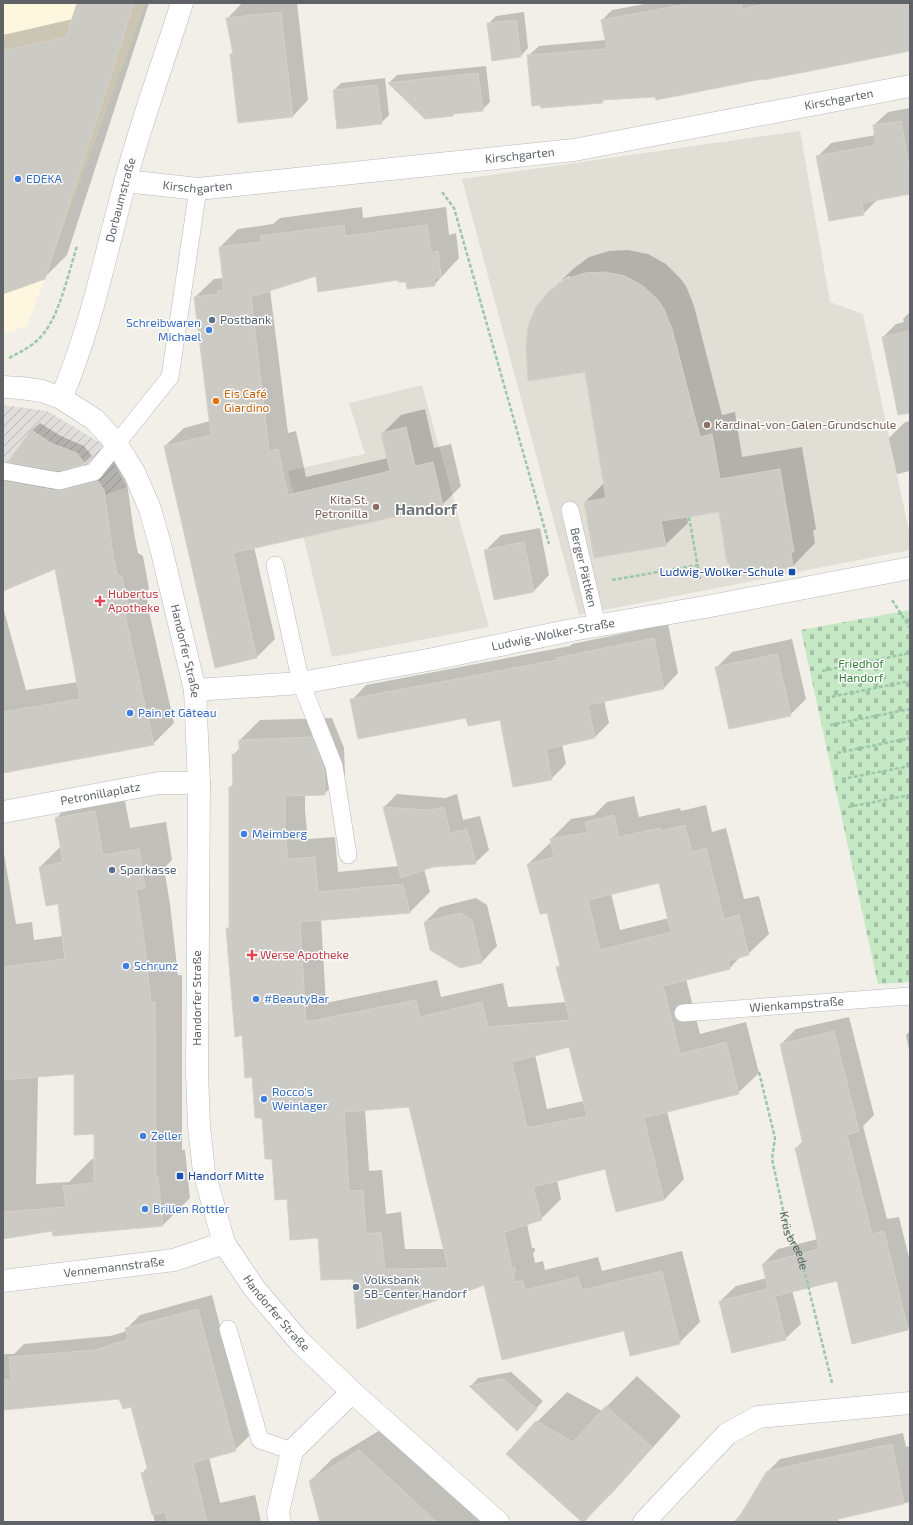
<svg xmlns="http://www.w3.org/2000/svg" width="913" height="1525" font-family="'Exo 2',sans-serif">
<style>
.commercial{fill:#fef7e0}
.industrial{fill:url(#industrial-furrows)}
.education{fill:#e1ded6}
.cemetery{fill:url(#cemetery-stones)}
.shadow{fill:#0003;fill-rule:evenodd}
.building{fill:#cccac5;stroke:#d6d1c6;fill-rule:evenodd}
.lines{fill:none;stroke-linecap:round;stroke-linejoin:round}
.lane-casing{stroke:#b5b8bc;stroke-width:18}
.street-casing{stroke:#b5b8bc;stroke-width:23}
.secondary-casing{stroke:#b6babf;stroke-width:23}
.path{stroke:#9cc7a9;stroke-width:2.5;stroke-dasharray:4 2;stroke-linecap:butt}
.lane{stroke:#fff;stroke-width:17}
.street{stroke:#fff;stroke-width:22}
.secondary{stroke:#fff;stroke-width:22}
.shop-dot{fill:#3f7fe0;stroke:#fff;stroke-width:1.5}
.service-dot{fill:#5c6f8a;stroke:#fff;stroke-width:1.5}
.food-dot{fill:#e8710a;stroke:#fff;stroke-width:1.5}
.education-dot{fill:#8d6e63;stroke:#fff;stroke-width:1.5}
.transit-dot{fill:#1a4fb4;stroke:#fff;stroke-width:1.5}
.health-dot{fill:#e0444e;stroke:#fff;stroke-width:1.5}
.labels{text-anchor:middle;stroke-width:3;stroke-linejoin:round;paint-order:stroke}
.street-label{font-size:12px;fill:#5f6368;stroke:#fff}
.shop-label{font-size:12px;fill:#366cbe;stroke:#fff;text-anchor:start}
.service-label{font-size:12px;fill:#4e5e75;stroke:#fff;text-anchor:start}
.food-label{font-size:12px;fill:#c56008;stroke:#fff;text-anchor:start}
.education-label{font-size:12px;fill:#785e54;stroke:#fff;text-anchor:start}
.transit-label{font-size:12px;fill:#164399;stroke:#fff;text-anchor:end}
.health-label{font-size:12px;fill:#be3a42;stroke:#fff;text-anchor:start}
.park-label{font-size:12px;fill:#348238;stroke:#fff}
.district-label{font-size:16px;font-weight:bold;fill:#70757a;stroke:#fff}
</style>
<defs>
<pattern id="industrial-furrows" width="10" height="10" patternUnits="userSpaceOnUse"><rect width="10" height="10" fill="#e0deda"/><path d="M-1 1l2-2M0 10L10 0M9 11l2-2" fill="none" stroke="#b9b8b5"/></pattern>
<pattern id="cemetery-stones" width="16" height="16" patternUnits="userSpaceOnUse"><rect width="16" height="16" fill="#c5e8c5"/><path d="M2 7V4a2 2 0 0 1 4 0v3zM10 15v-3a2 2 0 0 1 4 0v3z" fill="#a3c0a4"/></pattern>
</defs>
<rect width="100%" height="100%" fill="#f1efe8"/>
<path class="commercial" d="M 3,3 L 146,3 L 27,326 L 3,334 Z"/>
<path class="industrial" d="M 3,405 L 47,411 L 106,446 L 126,487 L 55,513 L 3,527 Z"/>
<path class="education" d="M 800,131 L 830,302 L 863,314 L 910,536 L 910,550 L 579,615 L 462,179 Z
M 422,385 L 489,627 L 332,657 L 288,471 L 365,454 L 349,403 Z"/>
<path class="cemetery" d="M 910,610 L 910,982 L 878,984 L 801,630 Z"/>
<path class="shadow" d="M 78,3 L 149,3 L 67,255 L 44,278 L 3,293 L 3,35 L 73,19 Z
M 242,3 L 297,3 L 308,100 L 293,116 L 239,122 L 231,54 L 234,52 L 227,19 Z
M 650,3 L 910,3 L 910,50 L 656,96 L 606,99 L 602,102 L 528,56 L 539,46 L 606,40 L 602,20 L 612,10 Z
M 524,12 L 528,48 L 521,56 L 488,24 L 496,16 Z
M 486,66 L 490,102 L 482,110 L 455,113 L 453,116 L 425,118 L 389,83 L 397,75 Z
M 385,78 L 389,115 L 381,123 L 334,90 L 341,83 Z
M 910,108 L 910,193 L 877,200 L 863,214 L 817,157 L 831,143 L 876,135 L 874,125 L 888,112 Z
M 362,207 L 363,218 L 446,207 L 449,235 L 456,233 L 459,258 L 434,285 L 399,279 L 317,275 L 270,290 L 288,433 L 296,431 L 306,477 L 388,458 L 383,433 L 401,415 L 425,409 L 434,448 L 451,444 L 461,486 L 442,505 L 254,547 L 275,639 L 257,657 L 165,446 L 184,428 L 210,421 L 195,297 L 214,279 L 223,278 L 220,247 L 238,229 L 273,224 L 280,218 Z
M 628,250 L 648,254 L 666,264 L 680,278 L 686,286 L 694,306 L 722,415 L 735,412 L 742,457 L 802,447 L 816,529 L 813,531 L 815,543 L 793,566 L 733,577 L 719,511 L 687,516 L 688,523 L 665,545 L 585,502 L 604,483 L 586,370 L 550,292 L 573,269 L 589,257 L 609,251 ZM 569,276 L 571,277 L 558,286 L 558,283 Z
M 910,312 L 910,391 L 883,337 L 896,324 L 904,322 L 903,319 Z
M 910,421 L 910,471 L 897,474 L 889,438 L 905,422 Z
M 40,423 L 61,436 L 84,446 L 92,456 L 84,463 L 66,468 L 79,470 L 119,460 L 125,468 L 134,533 L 138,553 L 143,556 L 149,589 L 146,592 L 150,616 L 174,723 L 153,744 L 3,772 L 3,607 L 26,690 L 78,682 L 56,567 L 3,590 L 3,472 L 14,462 L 10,461 L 32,430 Z
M 540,528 L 549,575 L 534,591 L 485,551 L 501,535 Z
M 668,624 L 678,673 L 664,688 L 604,700 L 609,723 L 594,738 L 562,744 L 566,764 L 551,779 L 501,719 L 467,717 L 352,700 L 366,685 L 570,646 L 572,644 Z
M 792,639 L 806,699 L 790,715 L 716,668 L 732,652 Z
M 332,718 L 344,748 L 345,774 L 324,794 L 305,794 L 305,811 L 308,839 L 335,837 L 338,872 L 399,866 L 384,807 L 397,794 L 445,798 L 457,794 L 463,820 L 480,816 L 489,850 L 475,863 L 433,866 L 424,869 L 430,892 L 410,912 L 321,919 L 326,1003 L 437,980 L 441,997 L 503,983 L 508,1007 L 566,1002 L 557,968 L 561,964 L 547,911 L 528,864 L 549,844 L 552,843 L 551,839 L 571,819 L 594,815 L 607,802 L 634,796 L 639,817 L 680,808 L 681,811 L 706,805 L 712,832 L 726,828 L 744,899 L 759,896 L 769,934 L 748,954 L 741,956 L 729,969 L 686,979 L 700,1034 L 746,1022 L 759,1073 L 738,1093 L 667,1111 L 684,1179 L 664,1200 L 606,1168 L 557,1180 L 561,1199 L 541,1219 L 527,1224 L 532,1248 L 535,1248 L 535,1251 L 533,1253 L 535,1263 L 543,1261 L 545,1270 L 598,1257 L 602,1271 L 682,1251 L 700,1322 L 679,1343 L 625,1330 L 485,1284 L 455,1292 L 354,1278 L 318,1237 L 287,1198 L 272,1158 L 243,1034 L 227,929 L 230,927 L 230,787 L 234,783 L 233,755 L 240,748 L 240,740 L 260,720 ZM 660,881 L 669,918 L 620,930 L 611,893 ZM 570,1046 L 584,1101 L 547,1109 L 535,1055 ZM 410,1106 L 445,1249 L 405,1249 L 401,1212 L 386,1214 L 382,1170 L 369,1171 L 365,1109 Z
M 122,784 L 130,828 L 166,822 L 172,860 L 164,868 L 170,904 L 178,975 L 182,975 L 182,1150 L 185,1150 L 190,1198 L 163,1225 L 53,1230 L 3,1238 L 3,848 L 16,924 L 32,922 L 34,940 L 63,936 L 59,902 L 40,867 L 61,846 L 56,818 L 84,791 ZM 75,1073 L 95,1133 L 95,1159 L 92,1159 L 69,1182 L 36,1184 L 38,1076 Z
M 476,898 L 487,905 L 497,946 L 482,962 L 461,967 L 425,922 L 440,907 Z
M 849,1017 L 874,1115 L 863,1126 L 887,1219 L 899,1217 L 910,1262 L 910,1327 L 908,1329 L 838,1279 L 792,1290 L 801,1324 L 785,1339 L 720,1301 L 736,1286 L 767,1278 L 763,1264 L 778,1249 L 818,1239 L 796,1148 L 803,1141 L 781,1044 L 796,1029 Z
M 910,1031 L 910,1055 L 906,1035 Z
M 212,1295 L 249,1436 L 235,1450 L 209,1457 L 220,1503 L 255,1495 L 261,1522 L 155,1522 L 142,1473 L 148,1467 L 132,1406 L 120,1398 L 3,1408 L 3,1357 L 5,1354 L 14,1354 L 24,1344 L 110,1336 L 127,1331 L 126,1329 L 140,1315 Z
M 511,1372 L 543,1401 L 524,1422 L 471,1386 L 478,1378 Z
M 637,1376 L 681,1416 L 613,1492 L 583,1522 L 537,1422 L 567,1392 L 602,1411 Z
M 382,1429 L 482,1522 L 321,1522 L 310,1481 L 332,1459 Z
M 903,1433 L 906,1447 L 910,1446 L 910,1502 L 824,1520 L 734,1522 L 745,1509 L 768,1471 L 780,1459 Z"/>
<path class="building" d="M 77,3 L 134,3 L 45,279 L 3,294 L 3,51 L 66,37 Z
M 693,3 L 741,3 L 742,9 L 770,3 L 910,3 L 910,51 L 810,71 L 763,80 L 762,79 L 656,100 L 655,97 L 602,100 L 603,103 L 541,108 L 540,105 L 532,106 L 527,55 L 607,49 L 601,20 Z
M 281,12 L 293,117 L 238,123 L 230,54 L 233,54 L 226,18 Z
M 516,20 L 521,57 L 492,61 L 487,23 Z
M 478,73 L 483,111 L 453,114 L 453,116 L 425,119 L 388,83 Z
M 377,85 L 382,124 L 337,129 L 333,90 Z
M 901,121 L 910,171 L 910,194 L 862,203 L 864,215 L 829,221 L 816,156 L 876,145 L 873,125 Z
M 344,225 L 345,236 L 427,225 L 431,253 L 438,251 L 441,277 L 434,278 L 435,286 L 407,289 L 406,282 L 398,282 L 398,280 L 318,292 L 316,276 L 251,297 L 269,451 L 278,449 L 288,495 L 390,471 L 381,433 L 406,427 L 415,466 L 433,462 L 443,506 L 233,553 L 257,658 L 215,668 L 164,446 L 211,435 L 194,297 L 218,294 L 218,291 L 224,290 L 219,247 L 261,242 L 260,236 Z
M 605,272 L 625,276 L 643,286 L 658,300 L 664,309 L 672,329 L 700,437 L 712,434 L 720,479 L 780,469 L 794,552 L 791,552 L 793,567 L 732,578 L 729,563 L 727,563 L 719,512 L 661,521 L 666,546 L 594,558 L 584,502 L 606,498 L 585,372 L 528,381 L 526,345 L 528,326 L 536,307 L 549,291 L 566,279 L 585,273 Z
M 910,331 L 910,413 L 898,415 L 882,337 Z
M 31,430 L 53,444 L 77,453 L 85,464 L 59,471 L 8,462 Z
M 3,481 L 58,491 L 98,481 L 104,490 L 113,555 L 117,574 L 122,577 L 129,611 L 125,612 L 130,638 L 154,745 L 3,773 L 3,712 L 80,699 L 55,569 L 3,591 Z
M 524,542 L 534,592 L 494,600 L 484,550 Z
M 654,638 L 664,689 L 588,705 L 595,738 L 546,749 L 552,780 L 513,787 L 500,720 L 468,726 L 466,718 L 358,739 L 350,699 L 557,660 L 556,658 Z
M 777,654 L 791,716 L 729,729 L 715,667 Z
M 312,737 L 324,768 L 325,795 L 285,796 L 285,832 L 288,859 L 315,857 L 318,892 L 403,884 L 410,913 L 300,922 L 306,1022 L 416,1000 L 420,1017 L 482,1002 L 488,1027 L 570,1020 L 556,967 L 560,966 L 547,913 L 540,914 L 527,864 L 554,857 L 550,839 L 588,832 L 585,822 L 614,815 L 619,837 L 660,828 L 661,831 L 685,825 L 692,852 L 706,848 L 724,919 L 739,915 L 749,955 L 728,961 L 730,969 L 663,986 L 680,1054 L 726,1042 L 739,1094 L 644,1118 L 664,1200 L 616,1212 L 605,1169 L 533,1187 L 542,1220 L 504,1232 L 512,1268 L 515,1268 L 515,1272 L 513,1273 L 515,1282 L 523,1281 L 525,1290 L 578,1277 L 582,1290 L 662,1271 L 680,1344 L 630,1356 L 624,1331 L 502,1360 L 484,1285 L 455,1296 L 454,1294 L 357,1329 L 353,1279 L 321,1280 L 318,1238 L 290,1240 L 287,1199 L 275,1200 L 272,1159 L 265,1159 L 262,1118 L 255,1118 L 252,1077 L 245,1078 L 242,1035 L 235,1037 L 226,928 L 229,928 L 229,787 L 233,787 L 232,754 L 239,754 L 239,740 ZM 659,883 L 671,932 L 600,950 L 588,900 ZM 569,1047 L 587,1116 L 527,1128 L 512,1062 ZM 409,1107 L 448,1268 L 385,1269 L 381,1232 L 366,1234 L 363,1190 L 349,1191 L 344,1112 Z
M 383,807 L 431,810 L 444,807 L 450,833 L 467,829 L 476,864 L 433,867 L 401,878 Z
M 95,811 L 103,855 L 139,849 L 145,888 L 136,890 L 143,932 L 151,1002 L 155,1002 L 156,1177 L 158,1177 L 163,1226 L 53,1236 L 52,1231 L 3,1239 L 3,1212 L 66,1207 L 63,1186 L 94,1183 L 94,1134 L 74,1135 L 74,1074 L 3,1080 L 3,967 L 65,959 L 58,904 L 46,906 L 39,867 L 63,862 L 55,818 Z
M 460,913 L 472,920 L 482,963 L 460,968 L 430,950 L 424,922 Z
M 834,1031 L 859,1131 L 847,1135 L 872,1234 L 884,1231 L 908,1330 L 852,1344 L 837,1281 L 775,1296 L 786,1340 L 732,1353 L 719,1301 L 768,1289 L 762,1264 L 819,1249 L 795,1148 L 803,1145 L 780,1044 Z
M 198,1309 L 236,1451 L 193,1463 L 207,1522 L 168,1522 L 165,1512 L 152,1515 L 141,1473 L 148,1471 L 131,1407 L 123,1409 L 119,1399 L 3,1410 L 3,1380 L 11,1380 L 9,1357 L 95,1350 L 128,1339 L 125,1328 Z
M 503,1379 L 537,1409 L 517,1431 L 469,1386 Z
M 606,1406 L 652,1447 L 584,1522 L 582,1522 L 506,1454 L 536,1421 L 573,1442 Z
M 892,1444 L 904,1504 L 838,1519 L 838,1522 L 736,1522 L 767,1471 Z
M 359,1450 L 437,1522 L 320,1522 L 309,1481 Z"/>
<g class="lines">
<g class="lane-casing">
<g id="lane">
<path d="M 3,471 L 59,481 L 94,472 L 170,377 L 198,189"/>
<path id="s2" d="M 570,510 L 597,625"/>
<path d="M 275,565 L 301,683 L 334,766 L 348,855"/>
<path id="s3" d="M 683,1013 L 910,996"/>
<path d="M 228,1329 L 260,1440 L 292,1451"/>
</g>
</g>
<g class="street-casing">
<g id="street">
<path id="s4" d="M 125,181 L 198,189 L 574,150 L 910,86"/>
<path id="s5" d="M 195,690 L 301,683 L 433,659 L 572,630 L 705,607 L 910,568"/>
<path id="s6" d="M 3,812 L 159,783 L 199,783"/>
<path id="s7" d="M 3,1281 L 174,1260 L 224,1243"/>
<path d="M 280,1522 L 278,1512 L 292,1451 L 352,1392"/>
<path d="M 644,1522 L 727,1434 L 758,1417 L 910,1403"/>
</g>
</g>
<g class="secondary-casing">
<g id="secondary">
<path id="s8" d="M 3,387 L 21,388 L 42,391 L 61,398 L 95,420 L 116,443 L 135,474 L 150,509 L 161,548 L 195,690 L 199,783 L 197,1072 L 199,1126 L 204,1172 L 224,1243 L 254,1288 L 299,1341 L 352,1392 L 498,1522"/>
<path id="s9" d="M 61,398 C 91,329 105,255 125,183 C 141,122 163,63 182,3"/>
</g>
</g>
<g class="path">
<path d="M 442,192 L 454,208 L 549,544"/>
<path d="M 9,358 C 22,351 35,345 44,333 C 60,313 69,271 77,246"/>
<path d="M 689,517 L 700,579"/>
<path d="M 612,580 L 698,565"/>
<path d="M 892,600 L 910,628"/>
<path d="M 822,671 L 910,653"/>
<path d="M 826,698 L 910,681"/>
<path d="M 830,725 L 910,709"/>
<path d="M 837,753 L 910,738"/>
<path d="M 842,779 L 910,766"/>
<path d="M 848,807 L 910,795"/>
<path id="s1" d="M 759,1072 L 775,1138 L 772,1159 L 788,1233 L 800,1253 L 832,1383"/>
</g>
<use href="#lane" class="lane"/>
<use href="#street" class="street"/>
<use href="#secondary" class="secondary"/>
</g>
<g class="shop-dot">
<circle cx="18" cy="179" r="4"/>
<circle cx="209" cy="330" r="4"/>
<circle cx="130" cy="713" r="4"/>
<circle cx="244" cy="834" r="4"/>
<circle cx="126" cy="966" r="4"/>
<circle cx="256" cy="999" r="4"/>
<circle cx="264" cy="1099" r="4"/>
<circle cx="143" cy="1136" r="4"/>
<circle cx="145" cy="1209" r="4"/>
</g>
<g class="service-dot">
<circle cx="212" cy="320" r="4"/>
<circle cx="112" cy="870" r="4"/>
<circle cx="356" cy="1287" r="4"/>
</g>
<circle class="food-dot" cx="216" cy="401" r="4"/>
<g class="education-dot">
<circle cx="707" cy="425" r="4"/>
<circle cx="376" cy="507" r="4"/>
</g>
<g class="transit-dot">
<rect x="788" y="568" width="8" height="8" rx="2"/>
<rect x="176" y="1172" width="8" height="8" rx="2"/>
</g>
<g class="health-dot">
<path d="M98 595h4v4h4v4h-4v4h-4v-4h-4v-4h4z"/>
<path d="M250 949h4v4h4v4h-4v4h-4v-4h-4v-4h4z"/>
</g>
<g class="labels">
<g class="street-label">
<text dy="4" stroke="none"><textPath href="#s4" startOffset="721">Kirschgarten</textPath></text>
<text dy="4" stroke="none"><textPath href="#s4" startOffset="397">Kirschgarten</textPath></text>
<text dy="4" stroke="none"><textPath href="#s4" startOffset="73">Kirschgarten</textPath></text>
<text dy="4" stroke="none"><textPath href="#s9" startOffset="207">Dorbaumstraße</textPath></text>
<text dy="4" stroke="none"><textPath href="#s2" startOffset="59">Berger Pättken</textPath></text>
<text dy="4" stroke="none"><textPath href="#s5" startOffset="363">Ludwig-Wolker-Straße</textPath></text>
<text dy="4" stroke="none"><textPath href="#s8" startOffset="352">Handorfer Straße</textPath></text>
<text dy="4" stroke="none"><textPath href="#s6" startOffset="99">Petronillaplatz</textPath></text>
<text transform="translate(197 998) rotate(-90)" y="4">Handorfer Straße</text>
<text dy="4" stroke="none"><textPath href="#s3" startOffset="114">Wienkampstraße</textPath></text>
<text dy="4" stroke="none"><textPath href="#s1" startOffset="174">Krüsbreede</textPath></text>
<text dy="4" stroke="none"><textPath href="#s7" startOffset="112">Vennemannstraße</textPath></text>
<text dy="4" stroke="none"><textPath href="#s8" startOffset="1036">Handorfer Straße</textPath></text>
</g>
<g class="shop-label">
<text x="26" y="183">EDEKA</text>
<text x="201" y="327" text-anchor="end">Schreibwaren<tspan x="201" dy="14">Michael</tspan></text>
<text x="138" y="717">Pain et Gâteau</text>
<text x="252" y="838">Meimberg</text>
<text x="134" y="970">Schrunz</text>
<text x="264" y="1003">#BeautyBar</text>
<text x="272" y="1096">Rocco's<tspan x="272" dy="14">Weinlager</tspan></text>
<text x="151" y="1140">Zeller</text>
<text x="153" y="1213">Brillen Rottler</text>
</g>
<g class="service-label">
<text x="220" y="324">Postbank</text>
<text x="120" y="874">Sparkasse</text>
<text x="364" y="1284">Volksbank<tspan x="364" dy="14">SB-Center Handorf</tspan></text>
</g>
<g class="food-label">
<text x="224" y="398">Eis Café<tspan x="224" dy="14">Giardino</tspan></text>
</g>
<g class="education-label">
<text x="715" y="429">Kardinal-von-Galen-Grundschule</text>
<text x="368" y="504" text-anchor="end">Kita St.<tspan x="368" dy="14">Petronilla</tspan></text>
</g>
<g class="transit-label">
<text x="784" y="576">Ludwig-Wolker-Schule</text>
<text x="188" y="1180" text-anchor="start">Handorf Mitte</text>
</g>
<g class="health-label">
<text x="108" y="598">Hubertus<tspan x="108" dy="14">Apotheke</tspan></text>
<text x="260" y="959">Werse Apotheke</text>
</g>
<g class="park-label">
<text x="861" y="668">Friedhof<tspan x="861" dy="14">Handorf</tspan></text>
</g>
<g class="district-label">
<text x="426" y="515">Handorf</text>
</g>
</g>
<rect width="913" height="1525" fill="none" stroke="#5f6368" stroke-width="8"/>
</svg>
